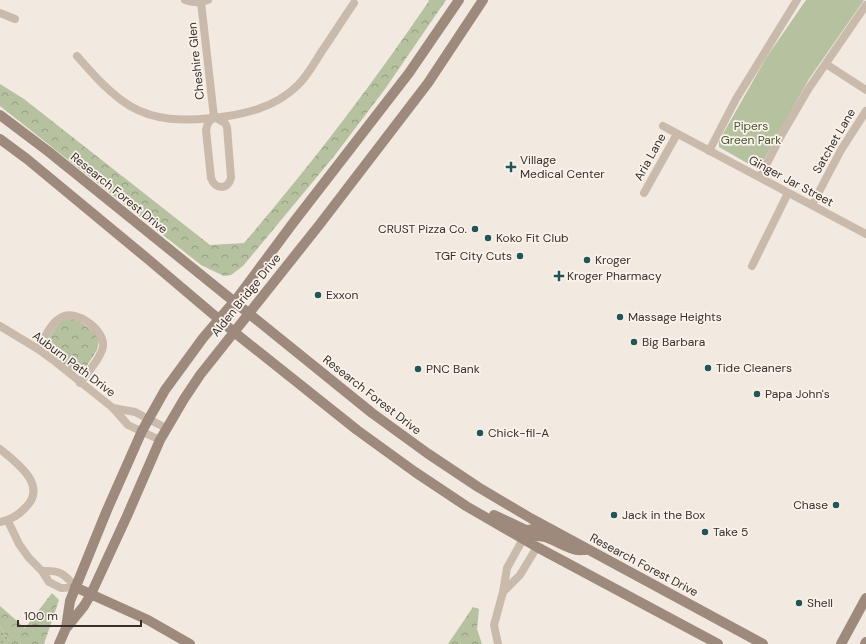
<svg xmlns="http://www.w3.org/2000/svg" width="866" height="644" font-family="'DM Sans',sans-serif">
<style>
.grass{fill:url(#grass-dots)}
.forest{fill:url(#forest-crowns)}
.green{fill:#b6c1a0}
.lines{fill:none;stroke-linecap:round;stroke-linejoin:round}
.street{stroke:#cabaac;stroke-width:8}
.secondary{stroke:#9e897d;stroke-width:10}
.poi-dot{fill:#215558;stroke:#faf3ec;stroke-width:1.5}
.labels{text-anchor:middle;stroke-width:3.5;stroke-linejoin:round;paint-order:stroke}
.street-label{font-size:12px;fill:#382f2a;stroke:#faf3ec}
.park-label{font-size:12px;fill:#47562f;stroke:#faf3ec}
.poi-label{font-size:12px;fill:#382f2a;stroke:#faf3ec;text-anchor:start}
</style>
<defs>
<pattern id="grass-dots" width="8" height="8" patternUnits="userSpaceOnUse"><rect width="8" height="8" fill="#b6c1a0"/><path d="M2 2h.1M6 6h.1" fill="none" stroke="#959d83" stroke-width="1.8" stroke-linecap="round"/></pattern>
<pattern id="forest-crowns" width="20" height="18" patternUnits="userSpaceOnUse"><rect width="20" height="18" fill="#b6c1a0"/><path d="M2 6a3 3 0 1 1 6 0M12 15a3 3 0 1 1 6 0" fill="none" stroke="#959d83"/></pattern>
</defs>
<rect width="100%" height="100%" fill="#f2e9e0"/>
<path class="grass" d="M 0,626 L 11,644 L 0,644 Z"/>
<path class="forest" d="M 428,0 L 446,0 L 385,89 L 335,155 L 243,266 L 231,275 L 224,276 L 201,265 L 0,106 L 0,84 L 24,99 L 210,245 L 244,243 C 310,166 372,85 429,1 Z
M 64,319 L 77,319 L 95,333 L 99,341 L 97,350 L 84,370 L 78,373 L 73,372 L 49,352 L 46,345 C 49,336 56,325 64,319 Z
M 52,593 L 59,600 L 44,644 L 11,644 L 0,626 L 0,606 L 25,628 Z
M 473,607 L 479,609 L 477,629 L 482,644 L 448,644 Z"/>
<path class="green" d="M 806,0 L 864,0 L 809,79 L 761,165 L 754,167 L 719,147 L 719,141 L 766,58 Z"/>
<g class="lines">
<path class="street" d="M 185,0 C 193,3 200,3 208,0
M 201,2 L 214,117
M 0,13 L 15,19
M 77,56 C 93,74 109,93 130,106 C 156,121 183,121 212,118 C 243,115 275,108 298,85 C 308,75 315,62 322,51 C 333,35 343,19 354,3
M 826,64 L 866,90
M 214,117 L 225,123 L 227,127 L 231,178 C 228,190 215,190 211,178 L 206,130 L 208,123 Z
M 663,126 L 866,234
M 709,151 L 736,99 L 797,0
M 760,177 L 782,134 L 809,88 L 866,5
M 644,193 L 677,134
M 812,205 L 841,150 L 866,111
M 752,266 L 788,193
M 0,326 L 38,349 L 53,360 L 113,408 L 128,425 L 160,440
M 38,349 C 44,339 51,322 62,317 C 76,309 105,330 103,346 C 102,357 86,374 80,383
M 113,408 L 135,412 L 166,428
M 0,449 C 16,462 48,485 26,507 C 19,515 10,520 0,522
M 8,521 L 19,544 L 29,558 L 42,571 L 49,582 L 61,588 L 75,587
M 42,571 C 60,570 65,574 75,587
M 503,592 L 520,575 L 537,547
M 498,644 L 494,625 L 503,592 L 507,568 L 523,539"/>
<path class="secondary" d="M 0,115 L 49,152 L 372,413 L 427,453 L 478,487 L 532,519 L 763,644
M 0,139 L 27,159 L 149,260 L 234,332 L 357,430 L 415,472 L 466,506 L 537,547 L 718,644
M 494,515 L 526,530 L 548,528
M 529,537 C 546,532 558,545 573,549 C 577,551 582,550 586,550
M 75,587 L 148,620 L 190,644
M 67,627 L 84,606 L 91,594 L 127,516 L 160,440 L 184,399 L 200,375 L 320,224 L 428,83 L 483,0
M 59,644 L 66,628 L 70,601 L 107,510 L 142,431 L 165,390 L 203,338 L 238,297 L 293,223 L 409,73 L 459,0
M 841,644 L 866,598
M 865,644 L 866,642"/>
</g>
<g class="poi-dot">
<path d="M509 161h4v4h4v4h-4v4h-4v-4h-4v-4h4z"/>
<circle cx="475" cy="229" r="4"/>
<circle cx="488" cy="238" r="4"/>
<circle cx="520" cy="256" r="4"/>
<circle cx="587" cy="260" r="4"/>
<path d="M557 270h4v4h4v4h-4v4h-4v-4h-4v-4h4z"/>
<circle cx="318" cy="295" r="4"/>
<circle cx="620" cy="317" r="4"/>
<circle cx="634" cy="342" r="4"/>
<circle cx="708" cy="368" r="4"/>
<circle cx="418" cy="369" r="4"/>
<circle cx="757" cy="394" r="4"/>
<circle cx="480" cy="433" r="4"/>
<circle cx="836" cy="505" r="4"/>
<circle cx="614" cy="515" r="4"/>
<circle cx="705" cy="532" r="4"/>
<circle cx="799" cy="603" r="4"/>
</g>
<g class="labels">
<g class="street-label">
<text transform="translate(196 61) rotate(-96)" y="4">Cheshire Glen</text>
<text transform="translate(834 141) rotate(-60)" y="4">Satchet Lane</text>
<text transform="translate(650 157) rotate(-61)" y="4">Aria Lane</text>
<text transform="translate(791 181) rotate(28)" y="4">Ginger Jar Street</text>
<text transform="translate(119 193) rotate(39)" y="4">Research Forest Drive</text>
<text transform="translate(246 295) rotate(-51)" y="4">Alden Bridge Drive</text>
<text transform="translate(74 364) rotate(37)" y="4">Auburn Path Drive</text>
<text transform="translate(372 395) rotate(38)" y="4">Research Forest Drive</text>
<text transform="translate(644 565) rotate(28)" y="4">Research Forest Drive</text>
</g>
<g class="park-label">
<text x="751" y="130">Pipers<tspan x="751" dy="14">Green Park</tspan></text>
</g>
<g class="poi-label">
<text x="520" y="164">Village<tspan x="520" dy="14">Medical Center</tspan></text>
<text x="467" y="233" text-anchor="end">CRUST Pizza Co.</text>
<text x="496" y="242">Koko Fit Club</text>
<text x="512" y="260" text-anchor="end">TGF City Cuts</text>
<text x="595" y="264">Kroger</text>
<text x="567" y="280">Kroger Pharmacy</text>
<text x="326" y="299">Exxon</text>
<text x="628" y="321">Massage Heights</text>
<text x="642" y="346">Big Barbara</text>
<text x="716" y="372">Tide Cleaners</text>
<text x="426" y="373">PNC Bank</text>
<text x="765" y="398">Papa John's</text>
<text x="488" y="437">Chick-fil-A</text>
<text x="828" y="509" text-anchor="end">Chase</text>
<text x="622" y="519">Jack in the Box</text>
<text x="713" y="536">Take 5</text>
<text x="807" y="607">Shell</text>
</g>
</g>
<path d="M18 620v6h123v-6" fill="none" stroke="#382f2a" stroke-width="2"/>
<text x="24" y="620" font-size="12" fill="#382f2a" stroke="#faf3ec" stroke-width="3" paint-order="stroke">100 m</text>
</svg>
